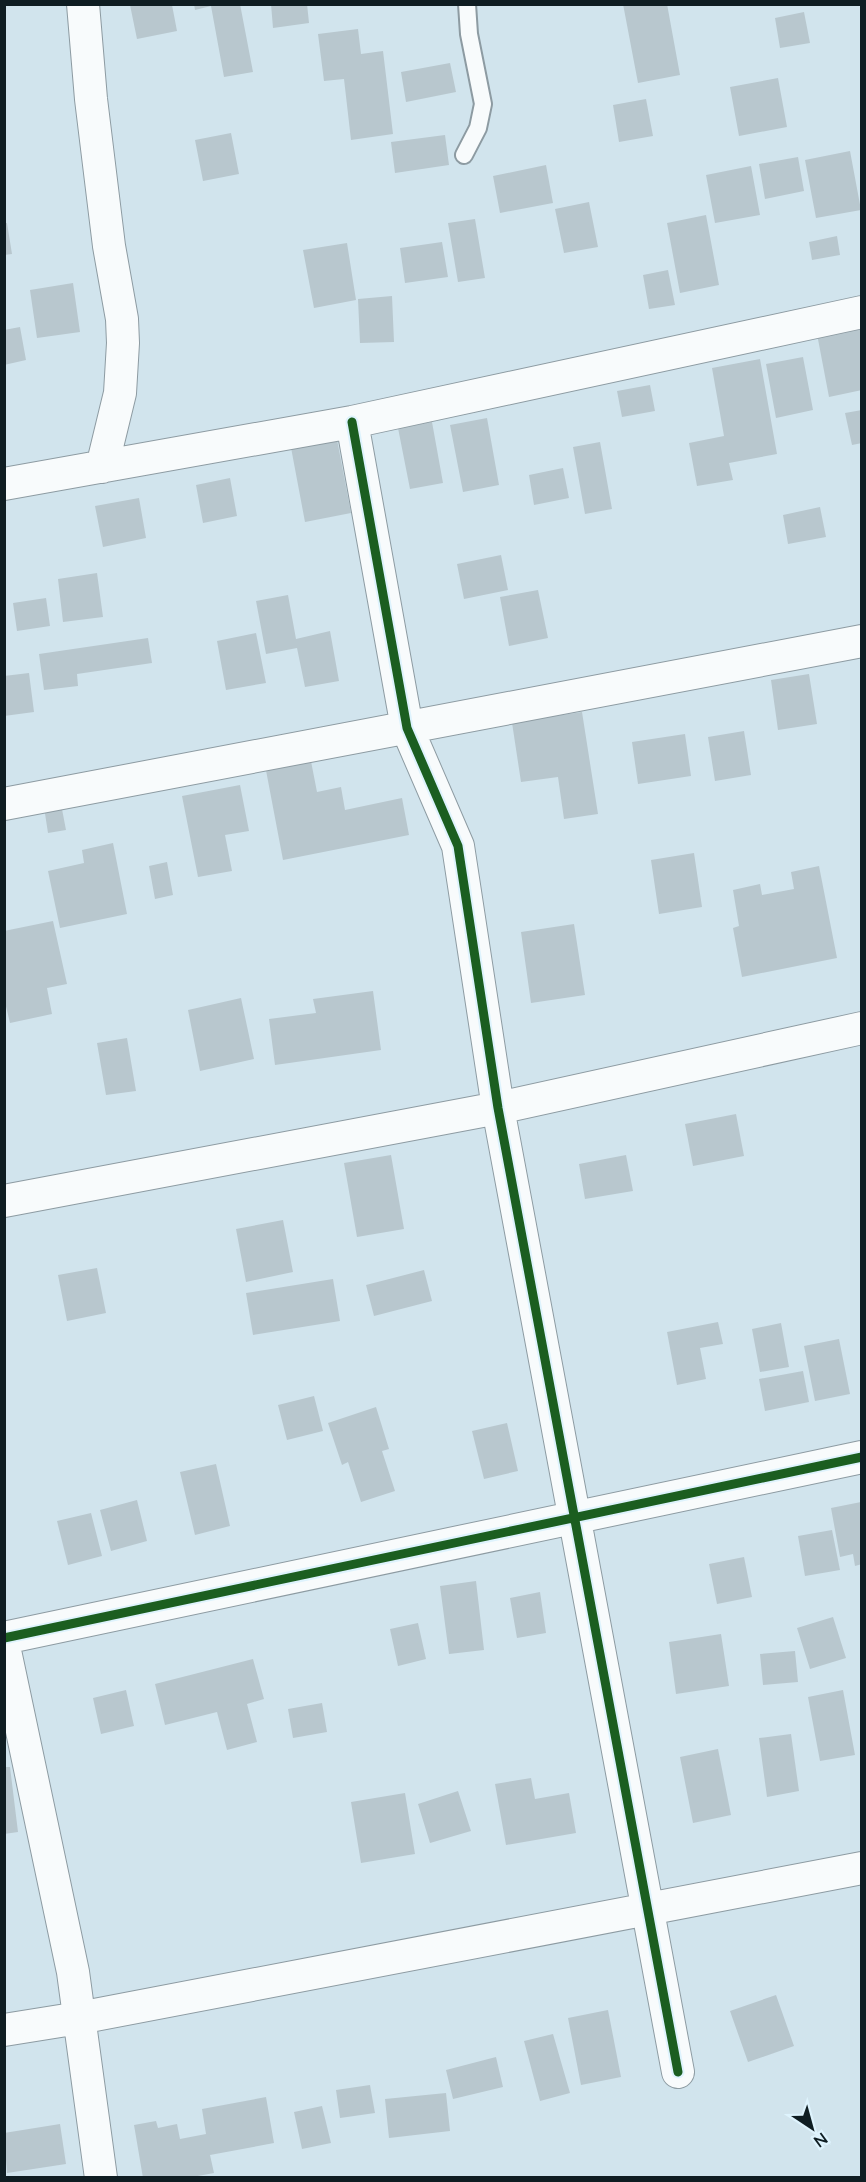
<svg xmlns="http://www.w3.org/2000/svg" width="866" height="2182" font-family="Lato,sans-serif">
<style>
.building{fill:#b8c7ce}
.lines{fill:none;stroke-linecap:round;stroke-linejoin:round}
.service-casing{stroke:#8d9ba2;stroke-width:20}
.minor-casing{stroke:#8d9ba2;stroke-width:34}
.service{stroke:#f8fbfc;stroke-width:16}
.minor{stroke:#f8fbfc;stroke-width:32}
.cycleway-casing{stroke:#def3fd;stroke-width:13}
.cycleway{stroke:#1b5e20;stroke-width:9}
</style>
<rect width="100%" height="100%" fill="#d1e4ed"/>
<path class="building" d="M 194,4 L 240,4 L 253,72 L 224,77 L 211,6 L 195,10 Z
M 271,4 L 307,4 L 309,23 L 273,28 Z
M 623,4 L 667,4 L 680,75 L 638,83 Z
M 130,5 L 172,5 L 177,31 L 137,39 Z
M 804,12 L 810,43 L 780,48 L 775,18 Z
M 358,29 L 361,54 L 383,51 L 393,134 L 351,140 L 344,79 L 324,81 L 318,34 Z
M 450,63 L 456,92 L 406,102 L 401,72 Z
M 778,78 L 787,127 L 739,136 L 730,87 Z
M 646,99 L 653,136 L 619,142 L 613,105 Z
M 231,133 L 239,174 L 203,181 L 195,140 Z
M 445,135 L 449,165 L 395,173 L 391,142 Z
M 850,151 L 861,210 L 816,218 L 805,160 Z
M 798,157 L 804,191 L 765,199 L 759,164 Z
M 546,165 L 553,203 L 500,213 L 493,176 Z
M 751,166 L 760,215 L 715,223 L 706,175 Z
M 589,202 L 598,247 L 564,253 L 555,209 Z
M 706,215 L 719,285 L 680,293 L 667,223 Z
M 475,219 L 485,278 L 458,282 L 448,223 Z
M 4,223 L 7,223 L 12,254 L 4,255 Z
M 837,236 L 840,255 L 812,260 L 809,242 Z
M 442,242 L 448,277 L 405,283 L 400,248 Z
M 347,243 L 356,300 L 314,308 L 303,250 Z
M 668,270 L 675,305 L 649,309 L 643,275 Z
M 73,283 L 80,332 L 37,338 L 30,290 Z
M 392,296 L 394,342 L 360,343 L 358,299 Z
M 862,325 L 862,390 L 829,397 L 817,334 Z
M 20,327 L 26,360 L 4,365 L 4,330 Z
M 803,357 L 813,410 L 776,418 L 766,364 Z
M 760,359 L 777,454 L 729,463 L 733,480 L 697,486 L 689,443 L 724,436 L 712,368 Z
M 650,385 L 655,411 L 622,417 L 617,391 Z
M 862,410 L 862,443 L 852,445 L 845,413 Z
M 487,418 L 499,485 L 463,492 L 450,425 Z
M 432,422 L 443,483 L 410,489 L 398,428 Z
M 335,429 L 351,513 L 305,522 L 289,437 Z
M 600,442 L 612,509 L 585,514 L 573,447 Z
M 563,468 L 569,498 L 534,505 L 529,475 Z
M 230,478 L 237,516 L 203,523 L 196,485 Z
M 139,498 L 146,538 L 103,547 L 95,506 Z
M 820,507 L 826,537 L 788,544 L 783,515 Z
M 501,555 L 508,590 L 464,599 L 457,564 Z
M 97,573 L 103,617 L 63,622 L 58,579 Z
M 538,590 L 548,638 L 509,646 L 500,597 Z
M 288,595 L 296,639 L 330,631 L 339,681 L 305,687 L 297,648 L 266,654 L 256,601 Z
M 46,598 L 50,626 L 17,631 L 13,603 Z
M 256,633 L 266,683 L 226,690 L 217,641 Z
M 148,638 L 152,663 L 77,674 L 78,686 L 44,690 L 39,654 Z
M 29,673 L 34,712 L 4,716 L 4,676 Z
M 809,674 L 817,724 L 778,730 L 771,680 Z
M 547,710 L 548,717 L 582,712 L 598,814 L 564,819 L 558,777 L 521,782 L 511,716 Z
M 744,731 L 751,775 L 715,781 L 708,737 Z
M 685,734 L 691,776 L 638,784 L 632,742 Z
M 310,756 L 317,792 L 341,787 L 345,810 L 402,798 L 409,835 L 283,860 L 265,765 Z
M 240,785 L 249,831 L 225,835 L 232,871 L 198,877 L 182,796 Z
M 61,804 L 66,830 L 48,833 L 44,807 Z
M 113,843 L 127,914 L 60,928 L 48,871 L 84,863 L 82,850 Z
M 694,853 L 702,907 L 659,914 L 651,860 Z
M 167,862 L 173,895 L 155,899 L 149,866 Z
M 819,866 L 837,958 L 742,977 L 733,928 L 739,926 L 733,890 L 760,884 L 762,895 L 794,889 L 791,872 Z
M 53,921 L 67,984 L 47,988 L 52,1014 L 10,1023 L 4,998 L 4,931 Z
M 574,924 L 585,995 L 531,1003 L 521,932 Z
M 373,991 L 381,1050 L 275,1065 L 269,1019 L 316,1013 L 313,999 Z
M 241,998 L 254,1059 L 200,1071 L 188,1010 Z
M 127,1038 L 136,1091 L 106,1095 L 97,1043 Z
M 736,1114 L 744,1156 L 693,1166 L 685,1124 Z
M 391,1155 L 404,1229 L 357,1237 L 344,1163 Z
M 626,1155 L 633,1191 L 585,1199 L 579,1164 Z
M 283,1220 L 293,1272 L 246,1282 L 236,1229 Z
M 97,1268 L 106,1313 L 67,1321 L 58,1275 Z
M 424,1270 L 432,1301 L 374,1316 L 366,1285 Z
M 333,1279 L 340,1321 L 253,1335 L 246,1293 Z
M 718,1322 L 723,1344 L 700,1348 L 706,1379 L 677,1385 L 667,1332 Z
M 781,1323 L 789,1367 L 760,1372 L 752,1329 Z
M 839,1339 L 850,1394 L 815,1401 L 804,1346 Z
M 803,1371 L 809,1402 L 765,1411 L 759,1379 Z
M 314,1396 L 323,1431 L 287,1440 L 278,1405 Z
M 376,1407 L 389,1449 L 382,1451 L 395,1491 L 361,1502 L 348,1462 L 342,1465 L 328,1423 Z
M 507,1423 L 518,1471 L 484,1479 L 472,1431 Z
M 216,1464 L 230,1526 L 195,1535 L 180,1472 Z
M 137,1500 L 147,1541 L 111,1551 L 100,1510 Z
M 861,1502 L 862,1564 L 855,1566 L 853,1554 L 840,1557 L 831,1508 Z
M 91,1513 L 102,1556 L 68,1565 L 57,1521 Z
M 832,1530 L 840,1570 L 805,1576 L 798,1536 Z
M 744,1557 L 752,1597 L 717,1604 L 709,1564 Z
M 476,1581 L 484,1650 L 449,1654 L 440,1586 Z
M 540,1592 L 546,1633 L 517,1638 L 510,1598 Z
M 833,1617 L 846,1658 L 810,1669 L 797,1628 Z
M 418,1623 L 426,1659 L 398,1666 L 390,1629 Z
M 721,1634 L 729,1686 L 676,1694 L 669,1642 Z
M 795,1651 L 798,1682 L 763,1685 L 760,1654 Z
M 253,1659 L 264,1699 L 247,1704 L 257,1742 L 227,1750 L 217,1712 L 165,1725 L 155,1684 Z
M 126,1690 L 134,1726 L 101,1734 L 93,1698 Z
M 843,1690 L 855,1755 L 820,1761 L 808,1697 Z
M 322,1703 L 327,1732 L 293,1738 L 288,1709 Z
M 791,1734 L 799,1791 L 767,1797 L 759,1738 Z
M 718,1749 L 731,1815 L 693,1823 L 680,1757 Z
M 4,1767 L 10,1767 L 18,1832 L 4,1834 Z
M 531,1778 L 535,1799 L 569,1793 L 576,1833 L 506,1845 L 495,1784 Z
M 458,1791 L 471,1831 L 430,1843 L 418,1804 Z
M 405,1793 L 415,1854 L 361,1863 L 351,1802 Z
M 776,1995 L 794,2046 L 748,2062 L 730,2011 Z
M 608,2010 L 621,2077 L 581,2085 L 568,2018 Z
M 553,2034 L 570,2093 L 540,2101 L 524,2041 Z
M 496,2057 L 503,2087 L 453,2099 L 446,2070 Z
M 370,2085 L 375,2113 L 340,2118 L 336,2090 Z
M 446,2093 L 450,2131 L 389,2138 L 385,2099 Z
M 266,2097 L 274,2143 L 210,2155 L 214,2173 L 187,2178 L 143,2178 L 134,2125 L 156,2121 L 158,2128 L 177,2124 L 180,2139 L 206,2134 L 202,2109 Z
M 322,2106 L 331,2143 L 302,2149 L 294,2112 Z
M 60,2124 L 66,2164 L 7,2173 L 4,2133 Z"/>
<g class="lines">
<g class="service-casing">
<path id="service" d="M 464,155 L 478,128 L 483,104 L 469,34 L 467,4"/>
</g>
<g class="minor-casing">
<path id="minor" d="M 83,4 L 91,99 L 109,246 L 122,319 L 123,343 L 120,393 L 102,467
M 352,422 L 407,728 L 458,846 L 498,1108 L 678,2072
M 4,484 L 352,422 L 862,312
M 4,804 L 862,641
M 4,1201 L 498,1108 L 862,1028
M 4,1638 L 862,1457
M 4,1646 L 73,1972 L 101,2178
M 4,2030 L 79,2018 L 862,1868"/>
</g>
<use href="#service" class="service"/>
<use href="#minor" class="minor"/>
<g class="cycleway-casing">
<path id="cycleway" d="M 352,422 L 407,728 L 458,846 L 498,1108 L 678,2072
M 4,1638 L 862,1457"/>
</g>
<use href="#cycleway" class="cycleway"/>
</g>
<rect width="866" height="2182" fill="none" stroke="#0f1d22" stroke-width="12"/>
<g transform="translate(812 2128) rotate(144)" stroke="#def3fd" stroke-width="4.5" paint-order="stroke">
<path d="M0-4.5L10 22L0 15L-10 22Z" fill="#0f1d22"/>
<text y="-9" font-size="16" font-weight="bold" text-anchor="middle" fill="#0f1d22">N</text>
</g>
</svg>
